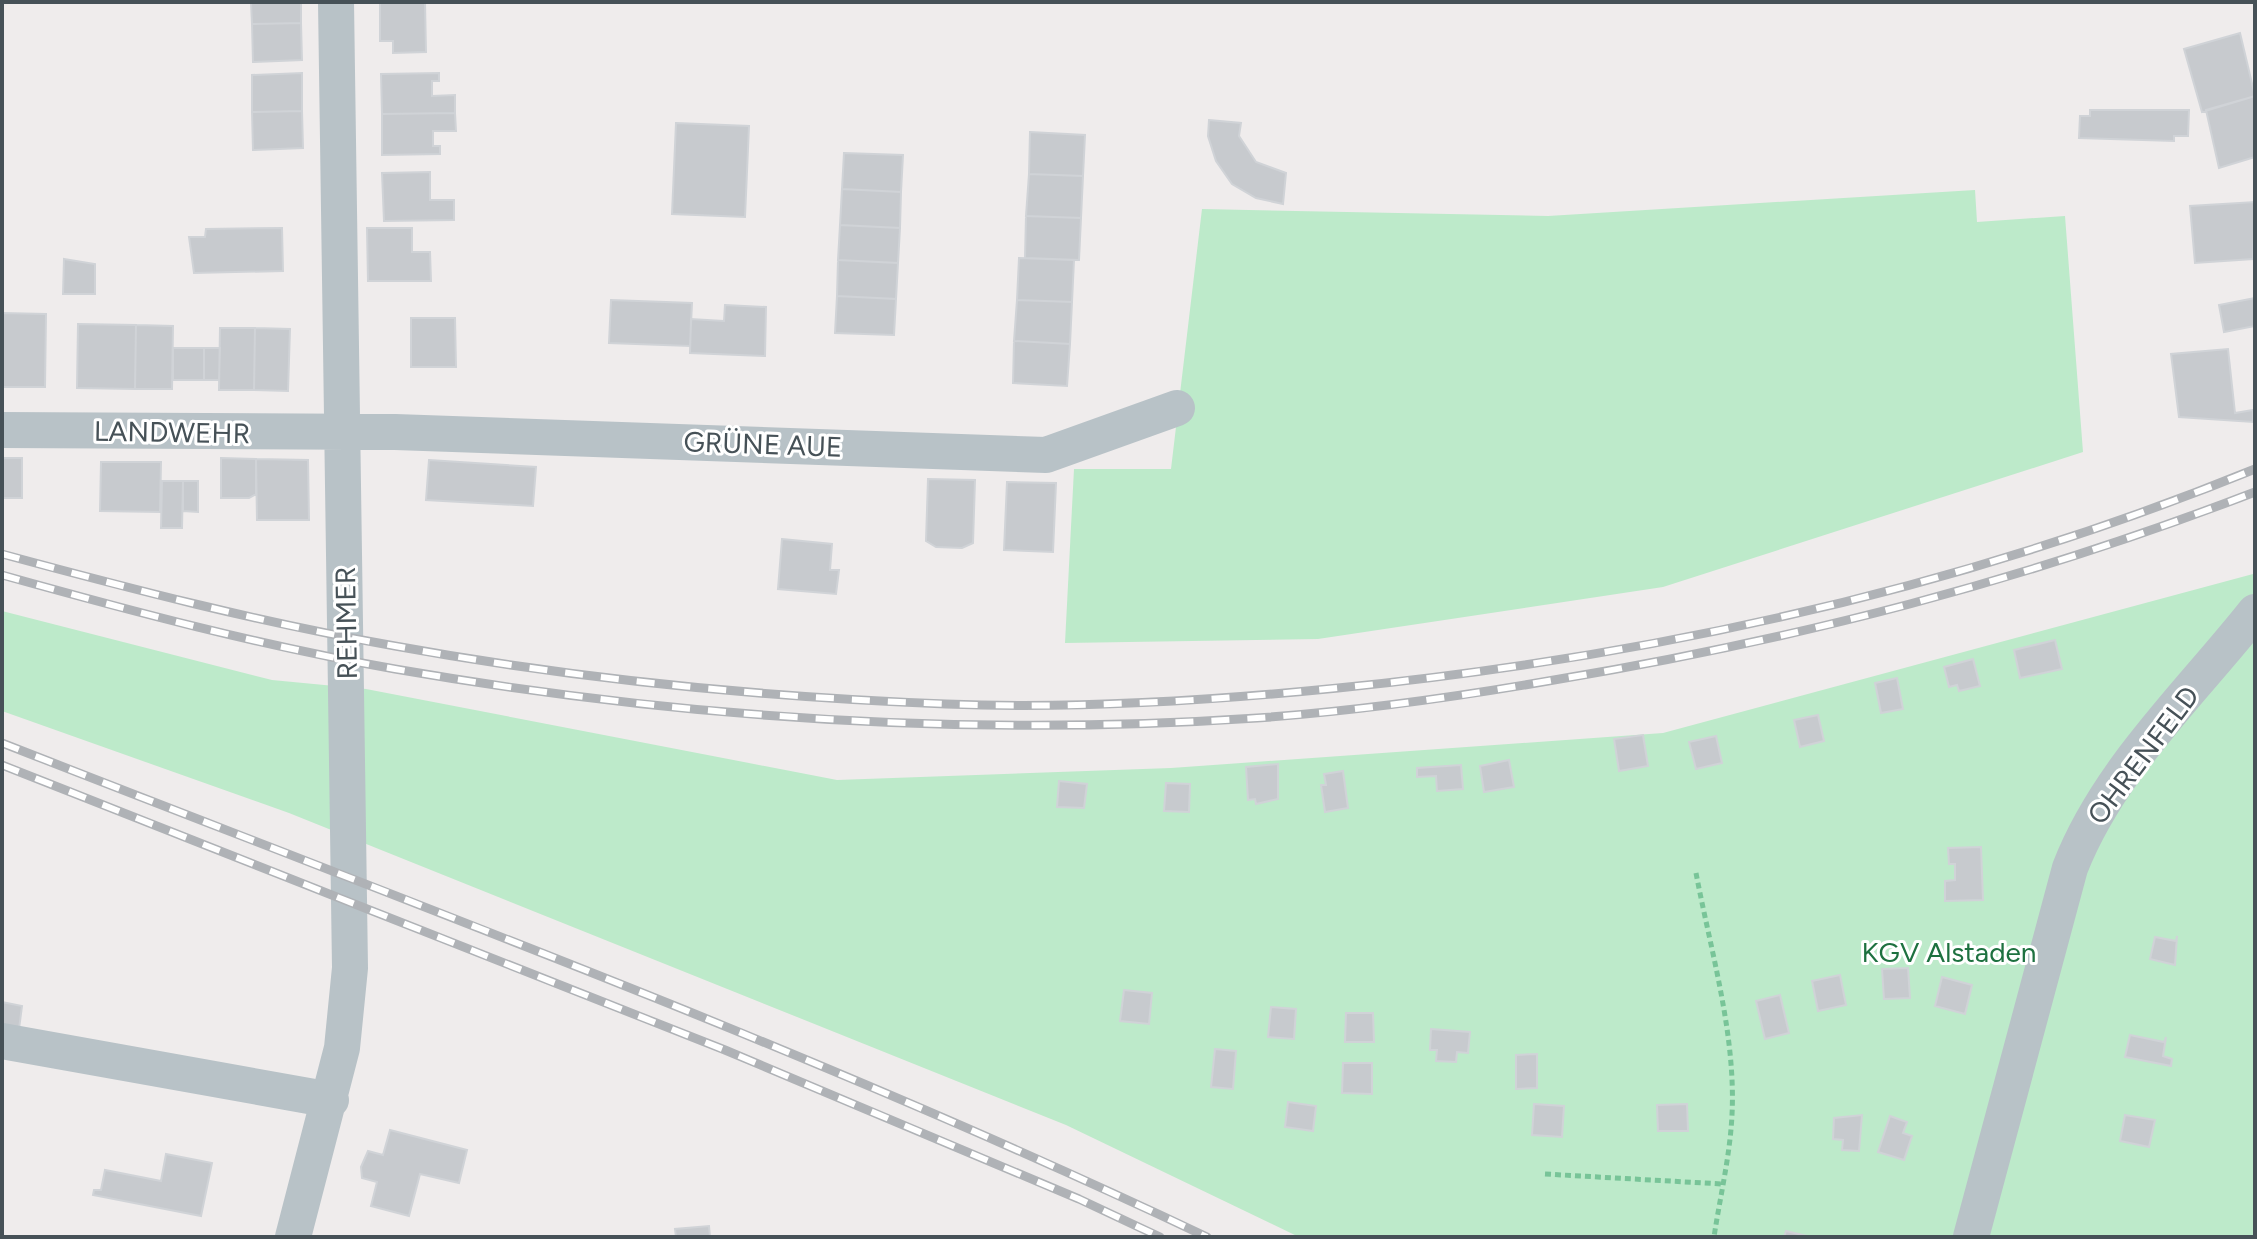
<svg xmlns="http://www.w3.org/2000/svg" width="2257" height="1239" font-family="Figtree,sans-serif">
<style>
.green{fill:#bdeaca}
.building{fill:#c7cace;stroke:#d0d3d7;stroke-width:2}
.lines{fill:none;stroke-linecap:round;stroke-linejoin:round}
.path{stroke:#78c498;stroke-width:5;stroke-dasharray:6 4;stroke-linecap:butt}
.minor{stroke:#b8c2c7;stroke-width:36}
.rail-casing{stroke:#afb2b6;stroke-width:9}
.rail{stroke:#fff;stroke-width:6;stroke-dasharray:18;stroke-linecap:butt}
.labels{text-anchor:middle;stroke-width:6;stroke-linejoin:round;paint-order:stroke}
.street-label{font-size:28px;fill:#465157;stroke:#fff}
.park-label{font-size:28px;fill:#1e7140;stroke:#fff}
</style>
<rect width="100%" height="100%" fill="#efecec"/>
<path class="green" d="M 1975,190 L 1977,222 L 2065,216 L 2083,452 L 1663,587 L 1318,639 L 1065,643 L 1074,469 L 1171,469 L 1202,209 L 1548,216 Z
M 2253,574 L 2255,1237 L 1299,1237 L 1066,1125 L 289,813 L 2,711 L 2,611 L 272,680 L 366,689 L 837,780 L 1171,768 L 1663,733 Z"/>
<path class="building" d="M 251,2 L 301,2 L 301,23 L 252,24 Z
M 380,2 L 425,2 L 426,52 L 393,53 L 393,41 L 380,41 Z
M 301,23 L 302,60 L 253,62 L 252,24 Z
M 2240,33 L 2255,96 L 2202,112 L 2184,49 Z
M 302,73 L 302,111 L 252,112 L 252,75 Z
M 439,73 L 439,81 L 432,81 L 432,96 L 455,95 L 455,113 L 382,114 L 381,74 Z
M 2255,96 L 2255,157 L 2219,168 L 2206,110 Z
M 2090,110 L 2189,110 L 2188,136 L 2174,136 L 2174,141 L 2079,138 L 2080,116 L 2090,116 Z
M 302,111 L 303,148 L 253,150 L 252,112 Z
M 455,113 L 456,131 L 433,131 L 433,146 L 440,146 L 440,154 L 382,155 L 382,114 Z
M 1209,120 L 1241,123 L 1239,136 L 1256,162 L 1286,173 L 1283,204 L 1256,198 L 1232,184 L 1216,161 L 1208,136 Z
M 676,123 L 749,126 L 745,217 L 672,214 Z
M 1030,132 L 1085,135 L 1083,176 L 1029,174 Z
M 844,153 L 903,155 L 901,192 L 842,189 Z
M 430,172 L 430,200 L 454,200 L 454,220 L 384,221 L 382,173 Z
M 1029,174 L 1083,176 L 1081,218 L 1026,216 Z
M 842,189 L 901,192 L 900,228 L 840,225 Z
M 2255,202 L 2253,259 L 2195,263 L 2190,206 Z
M 1026,216 L 1081,218 L 1079,260 L 1025,258 Z
M 840,225 L 900,228 L 898,263 L 838,260 Z
M 282,228 L 283,271 L 194,273 L 189,237 L 205,237 L 206,229 Z
M 367,228 L 412,228 L 412,252 L 430,252 L 431,281 L 368,281 Z
M 1019,258 L 1074,260 L 1072,302 L 1017,300 Z
M 64,259 L 95,264 L 95,294 L 63,294 Z
M 838,260 L 898,263 L 896,299 L 837,296 Z
M 837,296 L 896,299 L 894,335 L 835,333 Z
M 2255,298 L 2255,326 L 2224,332 L 2219,305 Z
M 611,300 L 692,303 L 690,346 L 609,343 Z
M 1017,300 L 1072,302 L 1070,344 L 1014,341 Z
M 725,305 L 766,307 L 765,356 L 690,353 L 691,319 L 724,321 Z
M 2,313 L 46,314 L 45,387 L 2,387 Z
M 411,318 L 455,318 L 456,367 L 411,367 Z
M 78,324 L 136,325 L 135,389 L 77,388 Z
M 136,325 L 173,326 L 172,389 L 135,389 Z
M 220,328 L 255,328 L 254,390 L 219,390 Z
M 255,328 L 290,329 L 288,391 L 254,390 Z
M 1014,341 L 1070,344 L 1067,386 L 1013,383 Z
M 173,348 L 204,348 L 204,380 L 173,380 Z
M 204,348 L 220,348 L 219,380 L 204,380 Z
M 2228,349 L 2235,413 L 2253,410 L 2253,422 L 2179,417 L 2171,354 Z
M 2,458 L 22,458 L 22,498 L 2,498 Z
M 221,458 L 256,459 L 256,494 L 249,498 L 221,498 Z
M 256,459 L 308,460 L 309,520 L 257,520 Z
M 429,460 L 536,467 L 533,506 L 426,500 Z
M 101,462 L 161,462 L 160,512 L 100,511 Z
M 928,479 L 975,480 L 973,543 L 962,548 L 936,547 L 926,541 Z
M 162,481 L 183,481 L 182,528 L 161,528 Z
M 183,481 L 198,481 L 198,512 L 183,511 Z
M 1007,482 L 1056,483 L 1053,552 L 1004,550 Z
M 782,539 L 832,544 L 830,570 L 839,570 L 836,594 L 778,589 Z
M 2055,640 L 2062,669 L 2020,678 L 2014,650 Z
M 1973,659 L 1980,686 L 1959,691 L 1957,685 L 1949,687 L 1944,667 Z
M 1897,678 L 1903,709 L 1881,713 L 1875,683 Z
M 1818,715 L 1824,741 L 1800,747 L 1794,720 Z
M 1643,735 L 1648,766 L 1619,771 L 1614,739 Z
M 1716,736 L 1722,763 L 1696,769 L 1689,742 Z
M 1509,760 L 1514,787 L 1484,792 L 1480,766 Z
M 1278,764 L 1278,799 L 1256,804 L 1255,799 L 1248,800 L 1246,767 Z
M 1461,765 L 1463,789 L 1437,791 L 1436,776 L 1417,777 L 1417,768 Z
M 1343,771 L 1348,808 L 1325,812 L 1321,785 L 1326,785 L 1324,774 Z
M 1059,781 L 1087,784 L 1084,808 L 1057,807 Z
M 1166,783 L 1190,784 L 1189,812 L 1164,811 Z
M 1981,847 L 1983,900 L 1945,901 L 1945,881 L 1955,880 L 1955,864 L 1949,864 L 1948,848 Z
M 2177,936 L 2175,965 L 2150,959 L 2155,937 L 2176,941 Z
M 1908,968 L 1910,998 L 1884,999 L 1882,969 Z
M 1840,975 L 1846,1005 L 1818,1011 L 1812,981 Z
M 1942,977 L 1972,985 L 1965,1014 L 1935,1006 Z
M 1124,990 L 1152,993 L 1149,1024 L 1120,1021 Z
M 1780,995 L 1789,1033 L 1765,1039 L 1756,1001 Z
M 2,1002 L 22,1006 L 19,1029 L 2,1026 Z
M 1271,1007 L 1296,1009 L 1294,1039 L 1268,1037 Z
M 1346,1013 L 1373,1013 L 1374,1042 L 1345,1042 Z
M 1431,1029 L 1470,1032 L 1468,1053 L 1457,1052 L 1456,1062 L 1436,1061 L 1437,1050 L 1430,1050 Z
M 2130,1035 L 2164,1042 L 2166,1037 L 2163,1056 L 2172,1059 L 2171,1066 L 2125,1057 Z
M 1215,1049 L 1236,1051 L 1233,1089 L 1211,1087 Z
M 1537,1054 L 1537,1088 L 1516,1089 L 1516,1055 Z
M 1343,1063 L 1372,1063 L 1372,1094 L 1342,1093 Z
M 1288,1102 L 1316,1106 L 1313,1131 L 1285,1127 Z
M 1534,1104 L 1564,1106 L 1562,1137 L 1532,1135 Z
M 1687,1104 L 1688,1131 L 1658,1131 L 1657,1105 Z
M 1862,1115 L 1859,1151 L 1842,1150 L 1843,1140 L 1833,1139 L 1834,1118 Z
M 2125,1115 L 2155,1120 L 2149,1147 L 2120,1141 Z
M 1890,1116 L 1907,1122 L 1903,1133 L 1912,1136 L 1904,1160 L 1878,1152 Z
M 390,1130 L 467,1150 L 459,1183 L 420,1174 L 409,1216 L 371,1206 L 377,1182 L 362,1178 L 361,1167 L 368,1151 L 383,1155 Z
M 166,1154 L 212,1163 L 201,1216 L 93,1195 L 94,1190 L 101,1190 L 105,1170 L 161,1181 Z
M 709,1226 L 710,1237 L 676,1237 L 675,1229 Z
M 1786,1231 L 1811,1237 L 1784,1237 Z"/>
<g class="lines">
<path class="path" d="M 1696,873 C 1711,952 1736,1035 1732,1115 C 1730,1156 1720,1197 1714,1237
M 1545,1174 L 1722,1184"/>
<path class="minor" d="M 2,430 L 395,432 L 1046,455 L 1177,408
M 2,1041 L 331,1100
M 293,1237 L 342,1048 L 350,968 L 336,2
M 1971,1237 L 2070,868 C 2108,770 2191,693 2255,612"/>
<g class="rail-casing">
<path id="rail" d="M 2,554 C 131,589 263,623 395,646 C 576,679 762,697 946,704 C 1076,709 1208,701 1338,688 C 1651,657 1963,588 2255,469
M 2,575 C 131,611 262,646 395,669 C 678,718 969,737 1257,718 C 1357,711 1456,697 1554,680 C 1800,639 2023,581 2255,492
M 2,743 C 406,901 815,1051 1207,1237
M 2,765 L 725,1050 L 1079,1199 L 1160,1237"/>
</g>
<use href="#rail" class="rail"/>
</g>
<g class="labels">
<g class="street-label">
<text transform="translate(172 432) rotate(1)" y="10">LANDWEHR</text>
<text transform="translate(763 444) rotate(2)" y="10">GRÜNE AUE</text>
<text transform="translate(346 623) rotate(-91)" y="10">REHMER</text>
<text transform="translate(2143 755) rotate(-53)" y="10">OHRENFELD</text>
</g>
<g class="park-label">
<text x="1949" y="962">KGV Alstaden</text>
</g>
</g>
<rect width="2257" height="1239" fill="none" stroke="#465157" stroke-width="8"/>
</svg>
